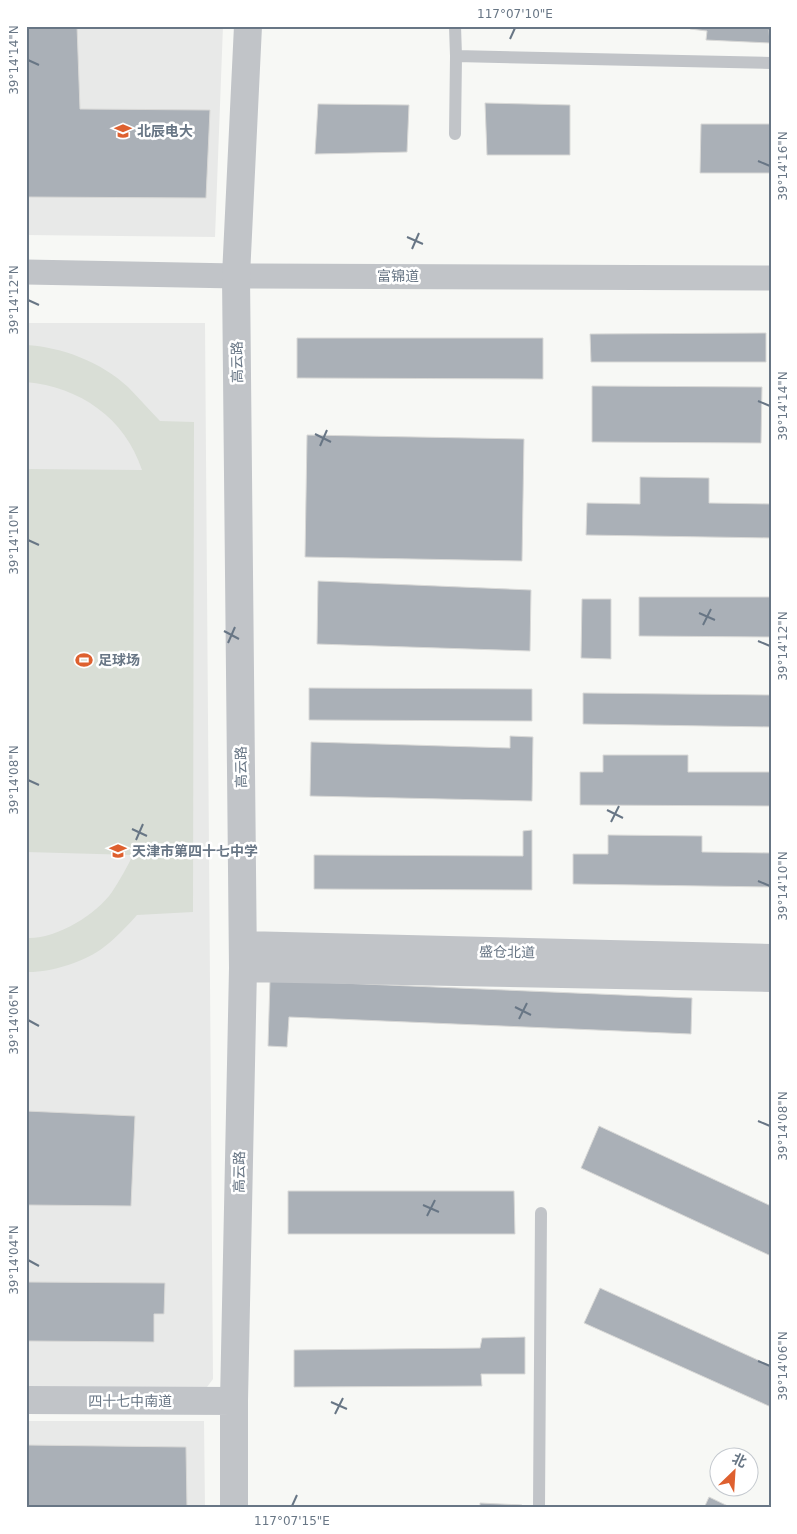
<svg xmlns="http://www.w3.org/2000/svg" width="797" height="1534" font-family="'DejaVu Sans','Noto Sans SC',sans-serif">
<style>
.built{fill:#e8e9e8}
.pitch{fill:#d9ded6}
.building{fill:#aab0b7;stroke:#d9d9d7}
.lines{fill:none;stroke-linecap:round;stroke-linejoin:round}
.service{stroke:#c1c4c8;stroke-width:12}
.minor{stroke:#c1c4c8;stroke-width:25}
.tertiary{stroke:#c1c4c8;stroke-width:28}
.ticks{fill:none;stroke:#687685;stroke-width:2}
.labels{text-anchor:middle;stroke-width:5;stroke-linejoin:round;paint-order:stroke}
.poi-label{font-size:14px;font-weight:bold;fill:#687685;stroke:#fff;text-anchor:start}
.street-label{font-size:14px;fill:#687685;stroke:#fff}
.neatline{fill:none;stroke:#687685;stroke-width:2}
.ticks-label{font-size:12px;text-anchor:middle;fill:#687685}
</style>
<rect width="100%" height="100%" fill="#f7f8f5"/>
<path class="built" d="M 26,26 L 223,26 L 215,237 L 26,235 Z
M 26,323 L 205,323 L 213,1379 L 207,1387 L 26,1387 Z
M 26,1421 L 204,1421 L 205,1508 L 26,1508 Z"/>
<path class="pitch" d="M 26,345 C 62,347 101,362 128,387 C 139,398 149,410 160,421 L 194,422 L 193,912 L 137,915 C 127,926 116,938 104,947 C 85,962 49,973 26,972 L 26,938 C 55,940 96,915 112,892 C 120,880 127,867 133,855 L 26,852 L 26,469 L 142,470 C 125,418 80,387 26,382 Z"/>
<path class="building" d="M 26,26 L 77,26 L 80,109 L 210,110 L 206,198 L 26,197 Z
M 690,26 L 771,26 L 771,30 L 769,30 L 770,43 L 706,40 L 707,31 L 690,29 Z
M 485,103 L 570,105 L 570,155 L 487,155 Z
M 318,104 L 409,105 L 407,152 L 315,154 Z
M 701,124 L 771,124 L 771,173 L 700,173 Z
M 766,333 L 766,362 L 591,362 L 590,334 Z
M 297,338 L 543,338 L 543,379 L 297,378 Z
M 592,386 L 762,387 L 761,443 L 592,442 Z
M 307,435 L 524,439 L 522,561 L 305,557 Z
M 640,477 L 709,478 L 709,503 L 771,504 L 771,538 L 586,535 L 587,503 L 640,504 Z
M 318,581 L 531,590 L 530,651 L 317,644 Z
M 639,597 L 771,597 L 771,637 L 639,636 Z
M 582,599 L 611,599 L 611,659 L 581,658 Z
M 309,688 L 532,689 L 532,721 L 309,720 Z
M 583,693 L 771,695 L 771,727 L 583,724 Z
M 510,736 L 533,737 L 532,801 L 310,796 L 311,742 L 510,748 Z
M 603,755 L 688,755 L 688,772 L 771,772 L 771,806 L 580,805 L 580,772 L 603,772 Z
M 532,830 L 532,890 L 314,889 L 314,855 L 523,856 L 523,831 Z
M 608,835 L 702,836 L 702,852 L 771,853 L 771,887 L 573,884 L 573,854 L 608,854 Z
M 270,980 L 692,998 L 691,1034 L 289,1017 L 287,1047 L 268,1046 Z
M 26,1111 L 135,1116 L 131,1206 L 26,1205 Z
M 599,1126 L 771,1206 L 771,1256 L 581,1168 Z
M 288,1191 L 514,1191 L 515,1234 L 288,1234 Z
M 26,1282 L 165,1283 L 164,1314 L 154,1314 L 154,1342 L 26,1341 Z
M 600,1288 L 771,1366 L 771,1407 L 584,1323 Z
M 525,1337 L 525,1374 L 481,1374 L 482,1386 L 294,1387 L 294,1350 L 480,1348 L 482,1338 Z
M 26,1445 L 186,1447 L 187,1508 L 26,1508 Z
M 709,1497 L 732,1508 L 704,1508 Z
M 480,1503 L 522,1505 L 522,1508 L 480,1508 Z"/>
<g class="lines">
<path class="service" d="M 455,26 L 456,56 L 771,63
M 455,134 L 456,56
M 539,1508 L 541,1213"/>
<path class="minor" d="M 26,272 L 236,276 L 771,278"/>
<path class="tertiary" d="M 243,945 L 771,958
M 243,968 L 771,978
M 26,1400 L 234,1401
M 234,1508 L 234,1401 L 243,968 L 236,276 L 248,26"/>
</g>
<path class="ticks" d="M 510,39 L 515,28M 28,60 L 39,65M 758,161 L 770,166M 407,237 L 423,244M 412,249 L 419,233M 28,300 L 39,305M 758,401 L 770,406M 315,434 L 331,442M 320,446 L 327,430M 28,540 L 39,545M 699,613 L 715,620M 703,625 L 711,609M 224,631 L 239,639M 758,641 L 770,646M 228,643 L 235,627M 28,780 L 39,785M 607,810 L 623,818M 611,822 L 619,806M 132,829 L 147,836M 136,840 L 143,824M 758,881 L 770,886M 515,1007 L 531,1015M 519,1019 L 527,1003M 28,1020 L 39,1026M 758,1121 L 770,1126M 423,1205 L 439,1212M 427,1216 L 435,1200M 28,1260 L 39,1266M 758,1361 L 770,1366M 331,1402 L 347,1409M 335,1414 L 343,1398M 292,1506 L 297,1495"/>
<defs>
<g id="school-bare" transform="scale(1.35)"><path d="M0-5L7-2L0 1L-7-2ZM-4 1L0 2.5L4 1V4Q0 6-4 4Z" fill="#de602f" stroke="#fff" stroke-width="2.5" paint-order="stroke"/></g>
<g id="stadium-bare" transform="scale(1.35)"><path d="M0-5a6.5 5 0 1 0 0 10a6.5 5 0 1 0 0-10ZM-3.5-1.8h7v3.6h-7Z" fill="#de602f" stroke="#fff" stroke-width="2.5" paint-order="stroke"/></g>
</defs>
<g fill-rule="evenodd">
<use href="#school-bare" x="123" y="131"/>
<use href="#stadium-bare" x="84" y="660"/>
<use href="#school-bare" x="118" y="851"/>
</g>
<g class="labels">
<g class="poi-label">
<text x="137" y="136">北辰电大</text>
<text x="98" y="665">足球场</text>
<text x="132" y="856">天津市第四十七中学</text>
</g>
<g class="street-label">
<text x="398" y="281">富锦道</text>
<text transform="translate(237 362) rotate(-91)" y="5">高云路</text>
<text transform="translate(241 767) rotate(-91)" y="5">高云路</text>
<text transform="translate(507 952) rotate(1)" y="5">盛仓北道</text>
<text transform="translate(239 1172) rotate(-89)" y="5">高云路</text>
<text x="130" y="1406">四十七中南道</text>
</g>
</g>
<rect width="797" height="1534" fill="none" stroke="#ffffff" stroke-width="55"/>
<g transform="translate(734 1472) rotate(25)"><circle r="24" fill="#ffffff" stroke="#c3c8ce"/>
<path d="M0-4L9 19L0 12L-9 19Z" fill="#de602f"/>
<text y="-8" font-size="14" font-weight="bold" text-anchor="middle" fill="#687685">北</text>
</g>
<rect x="28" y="28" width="742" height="1478" class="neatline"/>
<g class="ticks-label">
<text x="515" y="18">117°07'10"E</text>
<text transform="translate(14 60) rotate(-90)" y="4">39°14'14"N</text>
<text transform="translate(783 166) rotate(-90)" y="4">39°14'16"N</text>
<text transform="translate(14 300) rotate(-90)" y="4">39°14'12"N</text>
<text transform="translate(783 406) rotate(-90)" y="4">39°14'14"N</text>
<text transform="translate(14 540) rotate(-90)" y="4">39°14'10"N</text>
<text transform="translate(783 646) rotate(-90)" y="4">39°14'12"N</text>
<text transform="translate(14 780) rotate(-90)" y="4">39°14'08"N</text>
<text transform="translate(783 886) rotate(-90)" y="4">39°14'10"N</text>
<text transform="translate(14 1020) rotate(-90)" y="4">39°14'06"N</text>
<text transform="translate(783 1126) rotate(-90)" y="4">39°14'08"N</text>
<text transform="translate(14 1260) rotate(-90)" y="4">39°14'04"N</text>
<text transform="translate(783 1366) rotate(-90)" y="4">39°14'06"N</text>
<text x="292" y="1525">117°07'15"E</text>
</g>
</svg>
